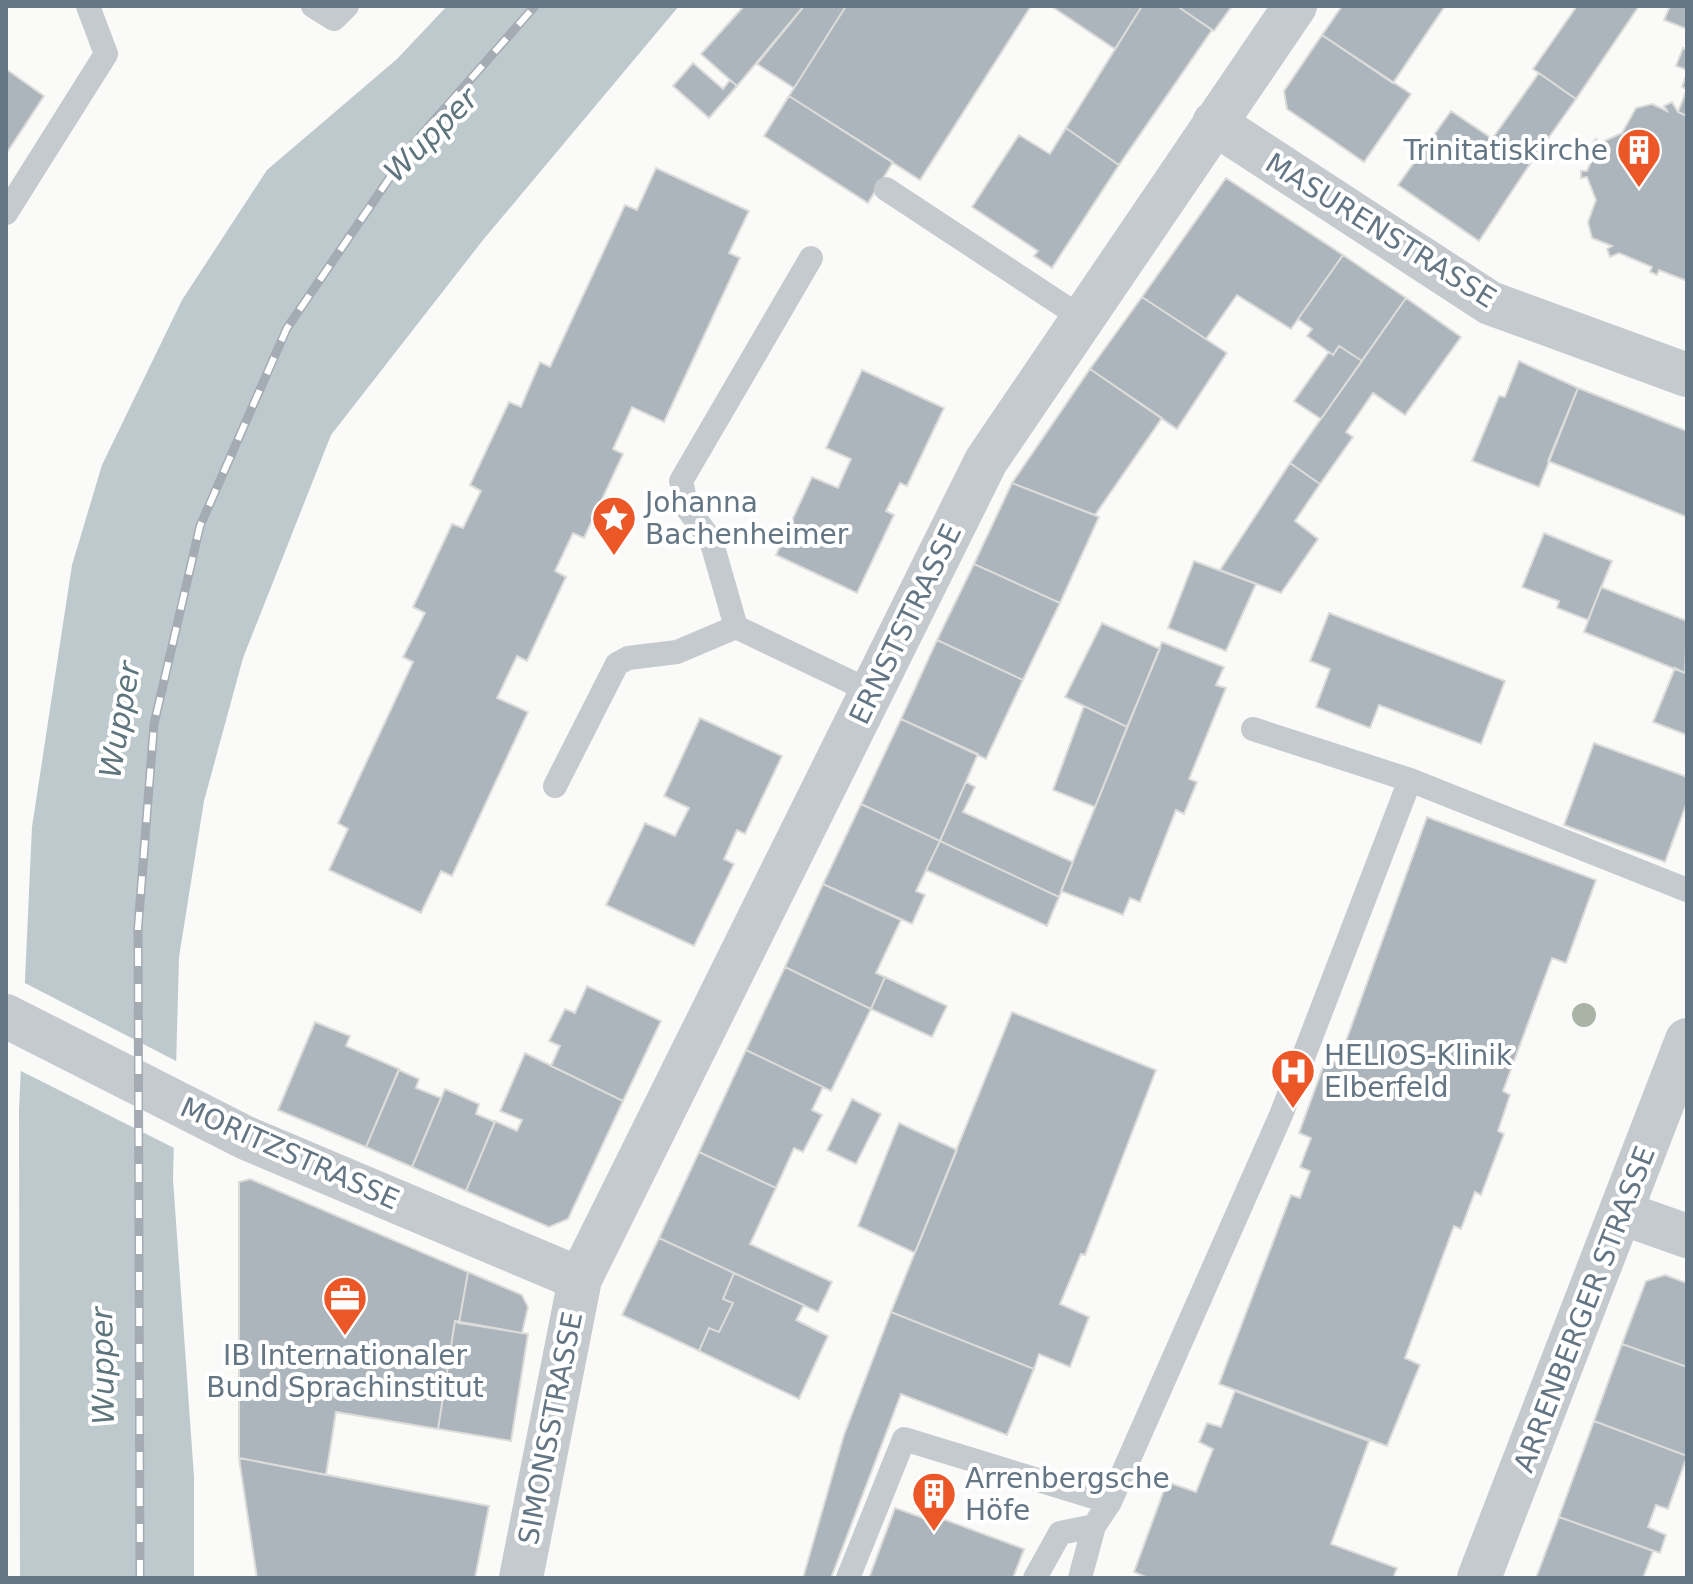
<svg xmlns="http://www.w3.org/2000/svg" width="1693" height="1584" font-family="'DejaVu Sans',sans-serif">
<style>
.water{fill:#bec9ce}
.pier{fill:#fafaf8}
.building{fill:#acb5bb;stroke:#dcdcda;stroke-width:2}
.lines{fill:none;stroke-linecap:round;stroke-linejoin:round}
.service{stroke:#c5cace;stroke-width:24}
.minor{stroke:#c5cace;stroke-width:44}
.rail-casing{stroke:#a4abb2;stroke-width:9}
.rail{stroke:#fff;stroke-width:6;stroke-dasharray:18;stroke-linecap:butt}
.tree{fill:#a9b4a6}
.labels{text-anchor:middle;stroke-width:8;stroke-linejoin:round;paint-order:stroke}
.poi-label{font-size:28px;fill:#647584;stroke:#fff;text-anchor:start}
.street-label{font-size:28px;fill:#647584;stroke:#fff}
.water-label{font-size:30px;font-style:italic;fill:#5f757d;stroke:#fff}
</style>
<rect width="100%" height="100%" fill="#fafaf8"/>
<path class="water" d="M 447,6 L 679,6 L 483,240 L 331,435 L 243,658 L 204,801 L 179,957 L 173,1179 L 194,1477 L 194,1578 L 20,1578 L 19,1110 L 32,827 L 72,565 L 102,465 L 182,300 L 267,170 L 397,59 Z"/>
<path class="pier" d="M 21,981 L 180,1063 L 178,1150 L 17,1069 Z"/>
<path class="building" d="M 744,6 L 804,6 L 737,86 L 701,54 Z
M 804,6 L 846,6 L 794,88 L 757,64 Z
M 846,6 L 1031,6 L 920,180 L 789,96 Z
M 1051,6 L 1142,6 L 1115,49 Z
M 1142,6 L 1177,6 L 1212,30 L 1119,165 L 1066,128 Z
M 1177,6 L 1232,6 L 1214,31 Z
M 1342,6 L 1445,6 L 1393,83 L 1322,35 Z
M 1577,6 L 1639,6 L 1576,99 L 1533,69 Z
M 1670,6 L 1687,6 L 1687,29 L 1664,20 Z
M 1322,35 L 1411,94 L 1364,162 L 1287,109 L 1284,91 Z
M 1683,48 L 1687,50 L 1687,70 L 1676,66 Z
M 693,63 L 723,89 L 730,80 L 737,86 L 709,118 L 673,86 Z
M 6,69 L 44,96 L 6,154 Z
M 1539,73 L 1576,99 L 1530,164 L 1492,139 Z
M 1687,73 L 1687,116 L 1678,112 L 1687,89 L 1682,87 Z
M 789,96 L 893,162 L 868,203 L 764,136 Z
M 1672,102 L 1678,112 L 1687,116 L 1687,281 L 1659,270 L 1657,275 L 1650,272 L 1652,267 L 1619,253 L 1610,257 L 1607,249 L 1612,246 L 1592,238 L 1588,222 L 1596,200 L 1587,177 L 1581,178 L 1581,171 L 1587,171 L 1596,149 L 1592,144 L 1596,139 L 1600,143 L 1622,133 L 1636,108 L 1652,104 L 1667,111 L 1664,106 Z
M 1451,111 L 1530,164 L 1479,241 L 1398,185 Z
M 1066,128 L 1119,165 L 1052,268 L 1034,256 L 1038,251 L 972,207 L 1019,135 L 1050,154 Z
M 656,168 L 749,211 L 729,253 L 740,258 L 664,422 L 632,407 L 613,449 L 623,454 L 584,538 L 573,533 L 555,571 L 566,577 L 527,661 L 517,656 L 497,698 L 528,712 L 452,876 L 441,871 L 421,913 L 329,870 L 348,829 L 338,823 L 413,662 L 403,657 L 425,613 L 413,607 L 452,524 L 463,528 L 481,491 L 470,485 L 509,402 L 521,407 L 540,362 L 550,367 L 625,205 L 637,210 Z
M 1226,178 L 1343,255 L 1291,329 L 1237,295 L 1206,339 L 1142,297 Z
M 1343,255 L 1406,298 L 1362,361 L 1339,346 L 1333,355 L 1329,352 L 1307,336 L 1312,329 L 1298,319 Z
M 1142,297 L 1227,353 L 1177,429 L 1090,369 Z
M 1406,298 L 1461,337 L 1405,415 L 1373,393 L 1346,432 L 1353,437 L 1320,484 L 1290,463 Z
M 1339,346 L 1362,361 L 1321,419 L 1294,401 L 1329,352 L 1333,355 Z
M 1519,361 L 1578,388 L 1539,487 L 1472,461 L 1499,396 L 1505,397 Z
M 1090,369 L 1162,418 L 1095,515 L 1012,483 Z
M 862,370 L 944,408 L 907,486 L 900,483 L 886,511 L 894,515 L 857,593 L 776,555 L 812,477 L 838,488 L 851,459 L 826,448 Z
M 1578,388 L 1687,431 L 1687,517 L 1548,461 Z
M 1290,463 L 1320,484 L 1295,521 L 1318,539 L 1281,593 L 1220,570 Z
M 1012,483 L 1099,517 L 1060,603 L 974,564 Z
M 1544,533 L 1612,561 L 1588,620 L 1557,608 L 1559,601 L 1522,587 Z
M 1194,561 L 1256,584 L 1226,651 L 1168,628 Z
M 974,564 L 1060,603 L 1023,680 L 937,640 Z
M 1601,587 L 1687,621 L 1685,673 L 1584,632 Z
M 1329,613 L 1505,681 L 1481,744 L 1379,705 L 1370,728 L 1316,707 L 1330,669 L 1310,661 Z
M 1102,623 L 1160,649 L 1127,727 L 1065,697 Z
M 937,640 L 1023,680 L 986,759 L 901,719 Z
M 1162,642 L 1224,667 L 1216,685 L 1226,688 L 1189,779 L 1197,782 L 1184,814 L 1176,810 L 1140,902 L 1130,898 L 1123,915 L 1061,891 Z
M 1675,668 L 1687,674 L 1687,735 L 1653,722 Z
M 1084,706 L 1127,727 L 1095,807 L 1053,790 Z
M 700,718 L 782,756 L 745,834 L 737,830 L 724,859 L 734,864 L 694,946 L 606,905 L 645,823 L 675,836 L 689,808 L 664,796 Z
M 901,719 L 978,754 L 940,841 L 861,804 Z
M 1594,743 L 1687,777 L 1687,802 L 1665,862 L 1564,825 Z
M 966,782 L 975,787 L 963,812 L 1073,862 L 1059,897 L 940,841 Z
M 861,804 L 940,841 L 916,891 L 925,895 L 912,924 L 823,884 Z
M 1427,817 L 1596,880 L 1566,963 L 1552,958 L 1503,1091 L 1510,1095 L 1498,1131 L 1504,1134 L 1481,1195 L 1475,1192 L 1461,1229 L 1454,1226 L 1405,1358 L 1420,1365 L 1387,1446 L 1219,1384 L 1291,1195 L 1300,1198 L 1310,1171 L 1300,1167 L 1311,1138 L 1299,1133 L 1326,1059 L 1338,1063 Z
M 940,841 L 1059,897 L 1047,926 L 926,870 Z
M 823,884 L 901,920 L 876,973 L 885,977 L 871,1009 L 785,967 Z
M 785,967 L 871,1009 L 831,1091 L 746,1050 Z
M 885,977 L 947,1006 L 932,1037 L 871,1009 Z
M 587,986 L 661,1021 L 623,1101 L 551,1066 L 560,1046 L 549,1041 L 565,1009 L 575,1013 Z
M 1012,1012 L 1156,1070 L 1085,1255 L 1081,1254 L 1060,1304 L 1089,1317 L 1070,1367 L 1039,1354 L 1034,1369 L 891,1312 Z
M 315,1022 L 350,1036 L 346,1046 L 399,1069 L 366,1147 L 278,1110 Z
M 746,1050 L 823,1087 L 812,1110 L 822,1115 L 803,1152 L 794,1148 L 776,1188 L 699,1152 Z
M 525,1053 L 623,1101 L 568,1219 L 549,1227 L 466,1191 L 495,1121 L 517,1131 L 522,1120 L 500,1111 Z
M 399,1070 L 419,1079 L 416,1088 L 441,1098 L 412,1167 L 366,1147 Z
M 445,1089 L 479,1104 L 476,1114 L 495,1122 L 466,1191 L 412,1167 Z
M 852,1099 L 881,1114 L 856,1164 L 827,1150 Z
M 899,1123 L 957,1150 L 915,1253 L 858,1226 Z
M 699,1152 L 776,1188 L 750,1244 L 832,1282 L 818,1312 L 659,1238 Z
M 250,1179 L 468,1272 L 459,1323 L 455,1321 L 438,1429 L 336,1412 L 326,1475 L 239,1458 L 239,1182 Z
M 659,1238 L 734,1273 L 723,1299 L 733,1303 L 719,1332 L 709,1328 L 699,1351 L 622,1315 Z
M 468,1272 L 522,1295 L 528,1307 L 522,1333 L 459,1323 Z
M 734,1273 L 804,1305 L 796,1320 L 828,1336 L 799,1399 L 699,1351 L 709,1328 L 719,1332 L 733,1303 L 723,1299 Z
M 1665,1275 L 1687,1283 L 1687,1367 L 1622,1344 L 1646,1281 Z
M 891,1312 L 1034,1369 L 1007,1435 L 901,1394 L 831,1578 L 803,1578 L 844,1435 Z
M 455,1321 L 528,1334 L 511,1441 L 438,1429 Z
M 1622,1344 L 1687,1367 L 1687,1456 L 1594,1421 Z
M 1235,1391 L 1369,1441 L 1331,1544 L 1397,1568 L 1393,1578 L 1148,1578 L 1134,1572 L 1167,1482 L 1196,1492 L 1213,1449 L 1199,1442 L 1207,1423 L 1221,1427 Z
M 1594,1421 L 1687,1456 L 1668,1509 L 1656,1505 L 1648,1527 L 1666,1535 L 1660,1553 L 1559,1517 Z
M 239,1458 L 489,1506 L 475,1578 L 257,1578 Z
M 895,1508 L 923,1518 L 924,1512 L 1024,1549 L 1013,1578 L 869,1578 Z
M 1559,1517 L 1653,1551 L 1643,1578 L 1536,1578 Z"/>
<g class="lines">
<path class="service" d="M 313,6 L 334,19 L 347,6
M 886,189 L 1085,320
M 6,213 L 106,54 L 88,6
M 811,258 L 681,481 L 687,508 L 711,540 L 736,627 L 872,692
M 1253,729 L 1410,780
M 555,786 L 617,664 L 628,658 L 677,652 L 736,627
M 848,1578 L 904,1439 L 1110,1502
M 1035,1578 L 1060,1533 L 1094,1526 L 1110,1502 L 1281,1115 L 1410,780 L 1687,890
M 1080,1578 L 1094,1526"/>
<path class="minor" d="M 1214,123 L 1490,303 L 1687,375
M 6,1016 L 246,1138 L 580,1279
M 1622,1213 L 1687,1236
M 521,1578 L 580,1279 L 986,461 L 1295,6
M 1479,1578 L 1687,1040"/>
<g class="rail-casing">
<path id="rail" d="M 140,1578 L 138,928 L 154,724 L 200,526 L 287,328 L 410,148 L 535,6"/>
</g>
<use href="#rail" class="rail"/>
</g>
<circle class="tree" cx="1584" cy="1015" r="12"/>
<defs>
<g id="building-pin" transform="scale(2.3)"><path d="M0 17L-7.5 6A9.5 9.5 0 1 1 7.5 6Z" fill="#eb5727" stroke="#fff"/><path d="M-4-6H4V6H1V3H-1V6H-4ZM-2.5-4.3h1.7v1.8h-1.7ZM.8-4.3h1.7v1.8H.8ZM-2.5-1h1.7V.8h-1.7ZM.8-1h1.7V.8H.8Z" fill="#fff"/></g>
<g id="sight-pin" transform="scale(2.3)"><path d="M0 17L-7.5 6A9.5 9.5 0 1 1 7.5 6Z" fill="#eb5727" stroke="#fff"/><path d="M0-6L1.8-2.2L6-1.7L2.9 1.2L3.7 5.4L0 3.3L-3.7 5.4L-2.9 1.2L-6-1.7L-1.8-2.2Z" fill="#fff"/></g>
<g id="hospital-pin" transform="scale(2.3)"><path d="M0 17L-7.5 6A9.5 9.5 0 1 1 7.5 6Z" fill="#eb5727" stroke="#fff"/><path d="M-5-5h3v3.5h4V-5h3V5h-3V1.5h-4V5h-3Z" fill="#fff"/></g>
<g id="office-pin" transform="scale(2.3)"><path d="M0 17L-7.5 6A9.5 9.5 0 1 1 7.5 6Z" fill="#eb5727" stroke="#fff"/><path d="M-6-3h4V-5.5h4V-3h4V5H-6ZM-1-4.5V-3h2v-1.5ZM-6 0V1H6V0Z" fill="#fff"/></g>
</defs>
<g fill-rule="evenodd">
<use href="#building-pin" x="1639" y="150"/>
<use href="#sight-pin" x="614" y="518"/>
<use href="#hospital-pin" x="1293" y="1071"/>
<use href="#office-pin" x="345" y="1298"/>
<use href="#building-pin" x="934" y="1494"/>
</g>
<g class="labels">
<g class="poi-label">
<text x="1608" y="160" text-anchor="end">Trinitatiskirche</text>
<text x="645" y="512">Johanna<tspan x="645" dy="32">Bachenheimer</tspan></text>
<text x="1324" y="1065">HELIOS-Klinik<tspan x="1324" dy="32">Elberfeld</tspan></text>
<text x="345" y="1365" text-anchor="middle">IB Internationaler<tspan x="345" dy="32">Bund Sprachinstitut</tspan></text>
<text x="965" y="1488">Arrenbergsche<tspan x="965" dy="32">Höfe</tspan></text>
</g>
<g class="street-label">
<text transform="translate(1381 230) rotate(32)" y="10">MASURENSTRASSE</text>
<text transform="translate(905 624) rotate(-64)" y="10">ERNSTSTRASSE</text>
<text transform="translate(290 1153) rotate(24)" y="10">MORITZSTRASSE</text>
<text transform="translate(1584 1309) rotate(-69)" y="10">ARRENBERGER STRASSE</text>
<text transform="translate(550 1428) rotate(-79)" y="10">SIMONSSTRASSE</text>
</g>
<g class="water-label">
<text transform="translate(431 135) rotate(-45)" y="10">Wupper</text>
<text transform="translate(120 720) rotate(-80)" y="10">Wupper</text>
<text transform="translate(103 1366) rotate(-91)" y="10">Wupper</text>
</g>
</g>
<rect width="1693" height="1584" fill="none" stroke="#647584" stroke-width="16"/>
</svg>
